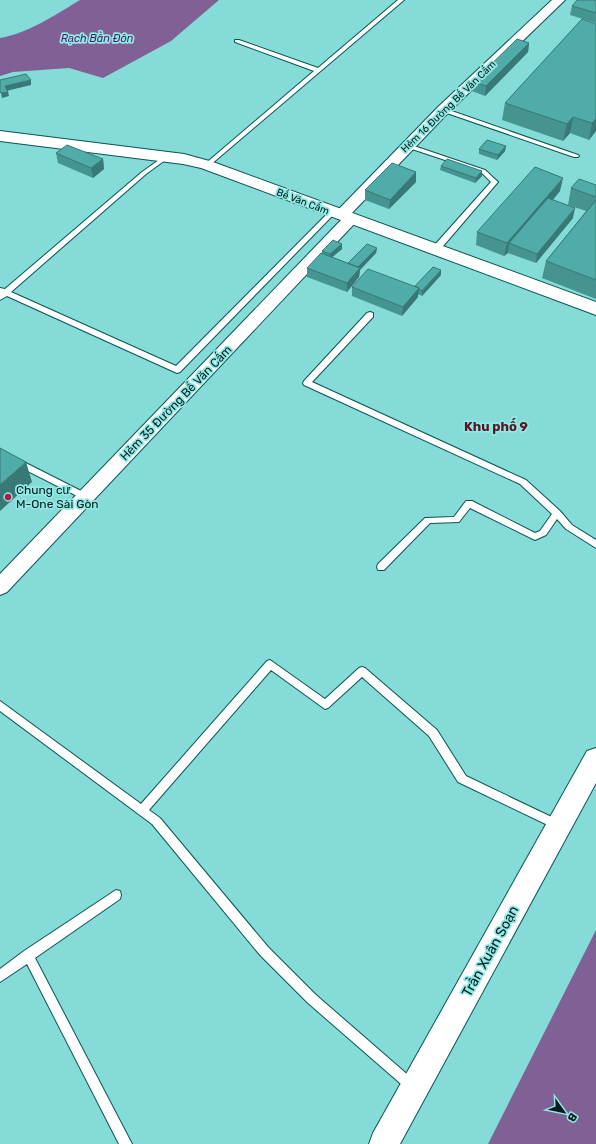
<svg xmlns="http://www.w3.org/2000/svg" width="596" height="1144" font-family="Rubik,sans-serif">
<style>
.water{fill:#806095}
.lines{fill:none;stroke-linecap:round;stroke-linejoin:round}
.service-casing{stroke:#085553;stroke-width:2}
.minor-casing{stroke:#085553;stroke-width:2}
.tertiary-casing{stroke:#085553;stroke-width:2}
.secondary-casing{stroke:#085553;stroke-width:2}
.service{fill:#fff;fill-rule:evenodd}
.minor{fill:#fff;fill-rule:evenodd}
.tertiary{fill:#fff;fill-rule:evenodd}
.secondary{fill:#fff;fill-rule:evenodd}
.wall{fill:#459490}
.shaded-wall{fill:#387876}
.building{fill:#50aca8;stroke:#387876}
.poi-dot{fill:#af1c46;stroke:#91e8e4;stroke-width:1.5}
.labels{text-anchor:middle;stroke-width:3.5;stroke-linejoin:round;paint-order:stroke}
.far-street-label{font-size:10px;fill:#011c1b;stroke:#91e8e4}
.far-water-label{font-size:11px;font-style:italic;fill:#4a1e62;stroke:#91e8e4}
.street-label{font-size:12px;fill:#011c1b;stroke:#91e8e4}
.poi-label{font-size:12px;fill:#011c1b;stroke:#91e8e4;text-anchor:start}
.neighbourhood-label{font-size:13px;font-weight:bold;fill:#5b1625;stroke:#91e8e4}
.near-street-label{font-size:14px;fill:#011c1b;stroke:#91e8e4}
</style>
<rect width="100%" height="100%" fill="#84dbd7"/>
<path class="water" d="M 80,0 L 219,0 L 171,41 L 103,78 L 69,68 L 13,72 L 0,76 L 0,38 C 29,33 55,15 80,0 Z
M 596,930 L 596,1144 L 488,1144 Z"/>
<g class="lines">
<g class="service-casing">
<path id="service" d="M 398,0 L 404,0 L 209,166 L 205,166 L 205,164 L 314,71 L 235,42 L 235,40 L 239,40 L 318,68 Z
M 443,108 L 578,155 L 579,156 L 578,157 L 574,157 L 441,111 L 441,109 Z
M 408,144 L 485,170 L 498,182 L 438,252 L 432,252 L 432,248 L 491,182 L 481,172 L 406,147 L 406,145 Z
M 166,155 L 168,156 L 168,158 L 146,174 L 11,292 L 176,366 L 331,210 L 335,210 L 336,212 L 180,372 L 177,373 L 7,296 L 0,300 L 0,288 L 5,289 L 142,172 Z
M 370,312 L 373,313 L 373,317 L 312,382 L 526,480 L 560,511 L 572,525 L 596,540 L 596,548 L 566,529 L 557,519 L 546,535 L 535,540 L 470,508 L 459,522 L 430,523 L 384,570 L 378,570 L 377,567 L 378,564 L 425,518 L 454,517 L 466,501 L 472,501 L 535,533 L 540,531 L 552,514 L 520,484 L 304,385 L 303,383 L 304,381 L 367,313 Z
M 0,450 L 89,495 L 90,497 L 89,499 L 83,499 L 0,457 Z
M 270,660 L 325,699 L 359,668 L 362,667 L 365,668 L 437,730 L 466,776 L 562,822 L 563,825 L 562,828 L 558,830 L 554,828 L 458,782 L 429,736 L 362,677 L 328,708 L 325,709 L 271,670 L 149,810 L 160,818 L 268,947 L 316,995 L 416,1082 L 418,1086 L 416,1090 L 412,1092 L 408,1090 L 308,1003 L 260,955 L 152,824 L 0,711 L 0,701 L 141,804 L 267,661 Z
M 116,890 L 120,891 L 121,895 L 120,899 L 35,958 L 132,1144 L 119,1144 L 27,964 L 0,982 L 0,969 L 24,951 Z"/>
</g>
<g class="minor-casing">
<path id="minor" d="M 552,0 L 565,0 L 448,113 L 350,215 L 356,216 L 358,219 L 356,222 L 7,592 L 0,595 L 0,574 L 342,219 L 336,218 L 334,215 L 336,212 L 438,107 Z"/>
</g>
<g class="tertiary-casing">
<path id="tertiary" d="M 0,131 L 184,154 L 213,162 L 596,302 L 596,315 L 201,168 L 183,164 L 0,141 Z"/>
</g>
<g class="secondary-casing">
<path id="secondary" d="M 596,748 L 596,783 L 400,1144 L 369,1144 L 373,1133 L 587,751 Z"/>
</g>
<use href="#service" class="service"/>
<use href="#minor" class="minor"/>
<use href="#tertiary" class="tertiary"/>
<use href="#secondary" class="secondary"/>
</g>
<path class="wall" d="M 596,1 L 596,23 L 570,15 L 572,6 Z
M 582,19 L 596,131 L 589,140 L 570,133 L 563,141 L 502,120 L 505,103 Z
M 529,43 L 528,52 L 485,96 L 472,91 L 473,82 Z
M 506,146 L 505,151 L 497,160 L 479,154 L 479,149 Z
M 56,153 L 103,159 L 104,169 L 93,178 L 58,163 Z
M 441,166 L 482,171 L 482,176 L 475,183 L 440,170 Z
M 416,182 L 389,209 L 365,200 L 365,190 Z
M 596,185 L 596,299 L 542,278 L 546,261 L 586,211 L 568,205 L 571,188 Z
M 560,191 L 553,200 L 573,218 L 536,263 L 508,253 L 504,256 L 476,245 L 477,232 Z
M 342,244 L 342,249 L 332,257 L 348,263 L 377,248 L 376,253 L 360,270 L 359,277 L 347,292 L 307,277 L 307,268 L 322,253 L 322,251 Z
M 441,275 L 422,296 L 418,294 L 418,297 L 402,316 L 352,296 L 352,287 L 415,286 Z"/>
<path class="shaded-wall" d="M 529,43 L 528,52 L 485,96 L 486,86 Z
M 31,80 L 31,85 L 6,91 L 5,86 Z
M 8,92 L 9,96 L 2,98 L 1,93 Z
M 573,117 L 570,133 L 563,141 L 567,124 Z
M 596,119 L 596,131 L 589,140 L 592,123 Z
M 506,146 L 505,151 L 497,160 L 498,155 Z
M 103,159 L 104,169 L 93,178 L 91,168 Z
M 482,171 L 482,176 L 475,183 L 476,178 Z
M 416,172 L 416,182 L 389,209 L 390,200 Z
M 563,178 L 560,191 L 514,245 L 509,243 L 508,253 L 504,256 L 507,243 Z
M 575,208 L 573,218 L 536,263 L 537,254 Z
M 342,244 L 342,249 L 330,259 L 330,254 Z
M 377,248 L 376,253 L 360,270 L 359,277 L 347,292 L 347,283 L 358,267 Z
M 441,270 L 441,275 L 422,296 L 422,291 Z
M 419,288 L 418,297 L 402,316 L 403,307 Z
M 26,462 L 32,482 L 0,511 L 0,485 Z"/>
<path class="building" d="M 577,0 L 593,0 L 596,1 L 596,13 L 572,6 Z
M 582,19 L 596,24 L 596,119 L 592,123 L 573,117 L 567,124 L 505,103 Z
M 517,39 L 529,43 L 486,86 L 473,82 Z
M 26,74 L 31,80 L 5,86 L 8,92 L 1,93 L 0,92 L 0,80 Z
M 487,140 L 506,146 L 498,155 L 479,149 Z
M 67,145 L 103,159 L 91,168 L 56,153 Z
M 447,159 L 482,171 L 476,178 L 441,166 Z
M 392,163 L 416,172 L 390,200 L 365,190 Z
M 535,167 L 563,178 L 507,243 L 477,232 Z
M 579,179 L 596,185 L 596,197 L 571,188 Z
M 548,198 L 575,208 L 537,254 L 509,243 Z
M 596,200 L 596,280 L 546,261 Z
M 333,240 L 342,244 L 330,254 L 322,251 Z
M 367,244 L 377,248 L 358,267 L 348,263 Z
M 321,253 L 360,268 L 347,283 L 307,268 Z
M 433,267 L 441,270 L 422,291 L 419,289 L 419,288 L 415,286 Z
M 368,269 L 419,288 L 403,307 L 352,287 Z
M 0,448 L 26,462 L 0,485 Z"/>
<circle class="poi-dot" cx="8" cy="497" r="4"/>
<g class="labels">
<g class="far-street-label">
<text transform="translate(448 106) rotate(-44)" y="4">Hẻm 16 Đường Bế Văn Cấm</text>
<text transform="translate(303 201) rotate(21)" y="4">Bế Văn Cấm</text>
</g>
<g class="far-water-label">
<text x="97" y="42">Rạch Bần Đôn</text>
</g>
<g class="street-label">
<text transform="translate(176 403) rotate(-46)" y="4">Hẻm 35 Đường Bế Văn Cấm</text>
</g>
<g class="poi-label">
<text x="16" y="494">Chung cư<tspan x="16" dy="14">M-One Sài Gòn</tspan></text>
</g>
<g class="neighbourhood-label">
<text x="496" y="431">Khu phố 9</text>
</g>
<g class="near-street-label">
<text transform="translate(490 951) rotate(-61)" y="5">Trần Xuân Soạn</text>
</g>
</g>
<g transform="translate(564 1112) rotate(123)" stroke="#91e8e4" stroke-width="3" paint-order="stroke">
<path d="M0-3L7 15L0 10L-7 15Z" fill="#011c1b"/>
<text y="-6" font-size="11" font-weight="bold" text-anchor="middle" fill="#011c1b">B</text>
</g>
</svg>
